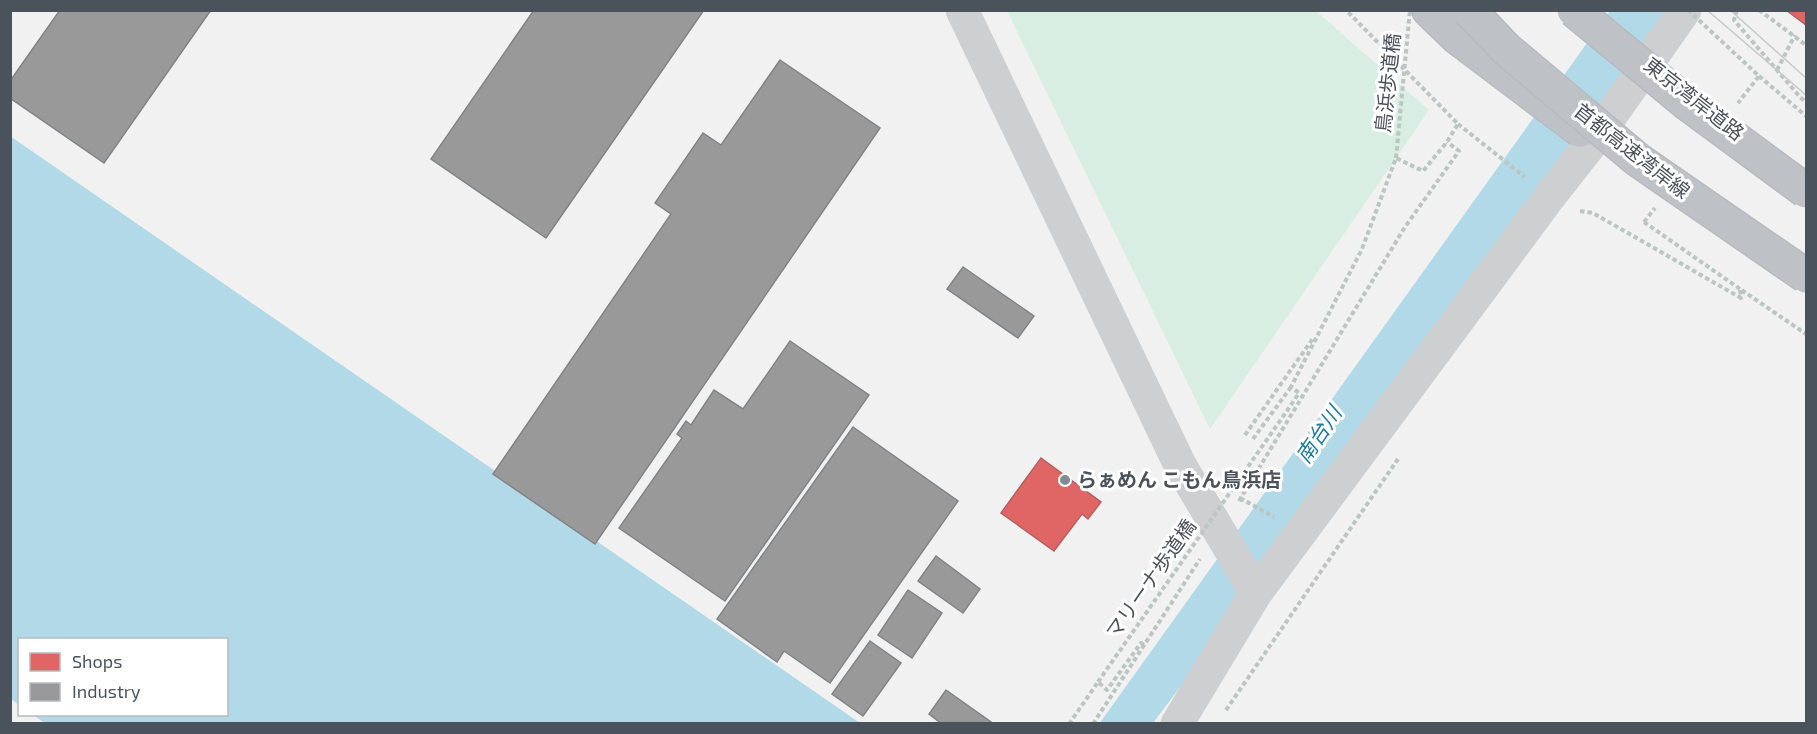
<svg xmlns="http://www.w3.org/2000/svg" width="1817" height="734" font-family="'Exo 2','Noto Sans JP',sans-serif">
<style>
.green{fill:#d8eee2}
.water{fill:#b1d9e8}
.shops{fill:#e06666;stroke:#b36063;stroke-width:1.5}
.industry{fill:#999;stroke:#818487;stroke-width:1.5}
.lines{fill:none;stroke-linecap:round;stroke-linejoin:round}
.highway-casing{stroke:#b7bbc0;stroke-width:36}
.path{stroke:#bbc5c2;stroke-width:4;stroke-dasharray:4.5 3;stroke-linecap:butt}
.minor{stroke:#cdcfd1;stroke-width:33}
.highway{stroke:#bec2c6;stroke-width:33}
.tram{stroke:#c7c9ca;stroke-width:1.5}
.highway-bridge-casing{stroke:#b7bbc0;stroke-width:36;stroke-linecap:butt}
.path-bridge{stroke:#bbc5c2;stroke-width:4;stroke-dasharray:4.5 3;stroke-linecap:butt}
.highway-bridge{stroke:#bec2c6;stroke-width:33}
.poi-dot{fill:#848a90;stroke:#fff;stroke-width:2}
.labels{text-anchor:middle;stroke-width:6;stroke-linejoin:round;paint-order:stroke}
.street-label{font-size:20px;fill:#4a525c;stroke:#fff}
.poi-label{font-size:20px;font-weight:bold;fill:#4a525c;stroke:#fff;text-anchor:start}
.water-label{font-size:21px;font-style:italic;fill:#1b7c9e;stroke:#fff}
</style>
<rect width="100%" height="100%" fill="#f1f1f1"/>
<path class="green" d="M 1007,11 L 1316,11 L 1429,110 L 1210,429 Z"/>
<path class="water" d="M 1610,11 L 1685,11 L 1594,140 L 1153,723 L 1099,724 Z
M 10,136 L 860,723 L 45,723 L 33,715 L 226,714 L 226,640 L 20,640 L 19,705 L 11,699 Z"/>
<path class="shops" d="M 1786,10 L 1806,10 L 1806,25 Z
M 1041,458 L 1101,502 L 1088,519 L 1082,514 L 1054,551 L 1001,513 Z"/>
<path class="industry" d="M 60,10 L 211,10 L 104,163 L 10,98 L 10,81 Z
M 534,10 L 704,10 L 546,238 L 431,159 Z
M 780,60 L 880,128 L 595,544 L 493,474 L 671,214 L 655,203 L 703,133 L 721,145 Z
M 963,267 L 1034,316 L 1018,338 L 947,289 Z
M 790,341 L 869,395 L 725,601 L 619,528 L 682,438 L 677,434 L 686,421 L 691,425 L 714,390 L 743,409 Z
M 853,427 L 958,501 L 830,683 L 784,651 L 777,662 L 717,619 Z
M 936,556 L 980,589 L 963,613 L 918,581 Z
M 908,590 L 942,613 L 912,658 L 878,635 Z
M 870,641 L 901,663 L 863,716 L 832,694 Z
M 946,690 L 991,722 L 991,724 L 942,724 L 929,714 Z"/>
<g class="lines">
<g class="highway-casing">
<path id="highway" d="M 1429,10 L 1458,38 L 1580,130"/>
</g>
<path class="path" d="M 1737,10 L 1734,20 L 1800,97 L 1806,102
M 1759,10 L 1806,45
M 1777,70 L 1795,35
M 1759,76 L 1806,116
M 1458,124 L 1525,177
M 1580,211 L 1593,213 L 1741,298 L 1740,289 L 1806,334
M 1644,222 L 1740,289
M 1291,405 L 1299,393 L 1291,387 L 1362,249 L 1396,158 L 1423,171 L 1447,142 L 1458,124 L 1346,10
M 1245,435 L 1314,337
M 1253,439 L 1291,387
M 1240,498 L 1274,517
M 1239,501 L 1405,227 L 1459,151 L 1447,142
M 1226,710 L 1398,459
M 1069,724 L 1098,682 L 1107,690 L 1141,643 L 1144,645
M 1093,724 L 1200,559"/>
<path class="minor" d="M 962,10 L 1180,465 L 1256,593
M 1177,724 L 1256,593 L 1550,196 L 1594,140 L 1685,10"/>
<use href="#highway" class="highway"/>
<path class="tram" d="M 1707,10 L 1806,95
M 1730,10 L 1806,78"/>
<g class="highway-bridge-casing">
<path id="highway-bridge" d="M 1469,10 L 1506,49 L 1638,160 L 1806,276
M 1574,10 L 1688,104 L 1806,191"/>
</g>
<path class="path-bridge" d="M 1688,10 L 1759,76 L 1738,103
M 1396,158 L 1410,10
M 1644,222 L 1655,208
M 1098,682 L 1291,405"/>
<use href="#highway-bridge" class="highway-bridge"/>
</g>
<circle class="poi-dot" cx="1065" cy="480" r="6"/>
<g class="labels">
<g class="street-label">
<text transform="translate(1388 83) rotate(-84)" y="7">鳥浜歩道橋</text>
<text transform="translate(1694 99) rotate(38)" y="7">東京湾岸道路</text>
<text transform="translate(1632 151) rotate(38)" y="7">首都高速湾岸線</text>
<text transform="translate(1151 579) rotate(-55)" y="7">マリーナ歩道橋</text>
</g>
<g class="poi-label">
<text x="1077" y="487">らぁめん こもん鳥浜店</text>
</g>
<g class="water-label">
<text transform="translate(1319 435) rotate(-56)" y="7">南台川</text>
</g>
</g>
<rect width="1817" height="734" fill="none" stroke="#4a525c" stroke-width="24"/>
<rect x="18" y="638" width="210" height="78" fill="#ffffff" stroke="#b7babe" stroke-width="1.5"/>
<rect x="30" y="653" width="30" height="18" fill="#e06666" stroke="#b7babe" stroke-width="1.5"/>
<text x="72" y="668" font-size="18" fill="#4a525c">Shops</text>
<rect x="30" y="683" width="30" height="18" fill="#999999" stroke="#b7babe" stroke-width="1.5"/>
<text x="72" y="698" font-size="18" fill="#4a525c">Industry</text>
</svg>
